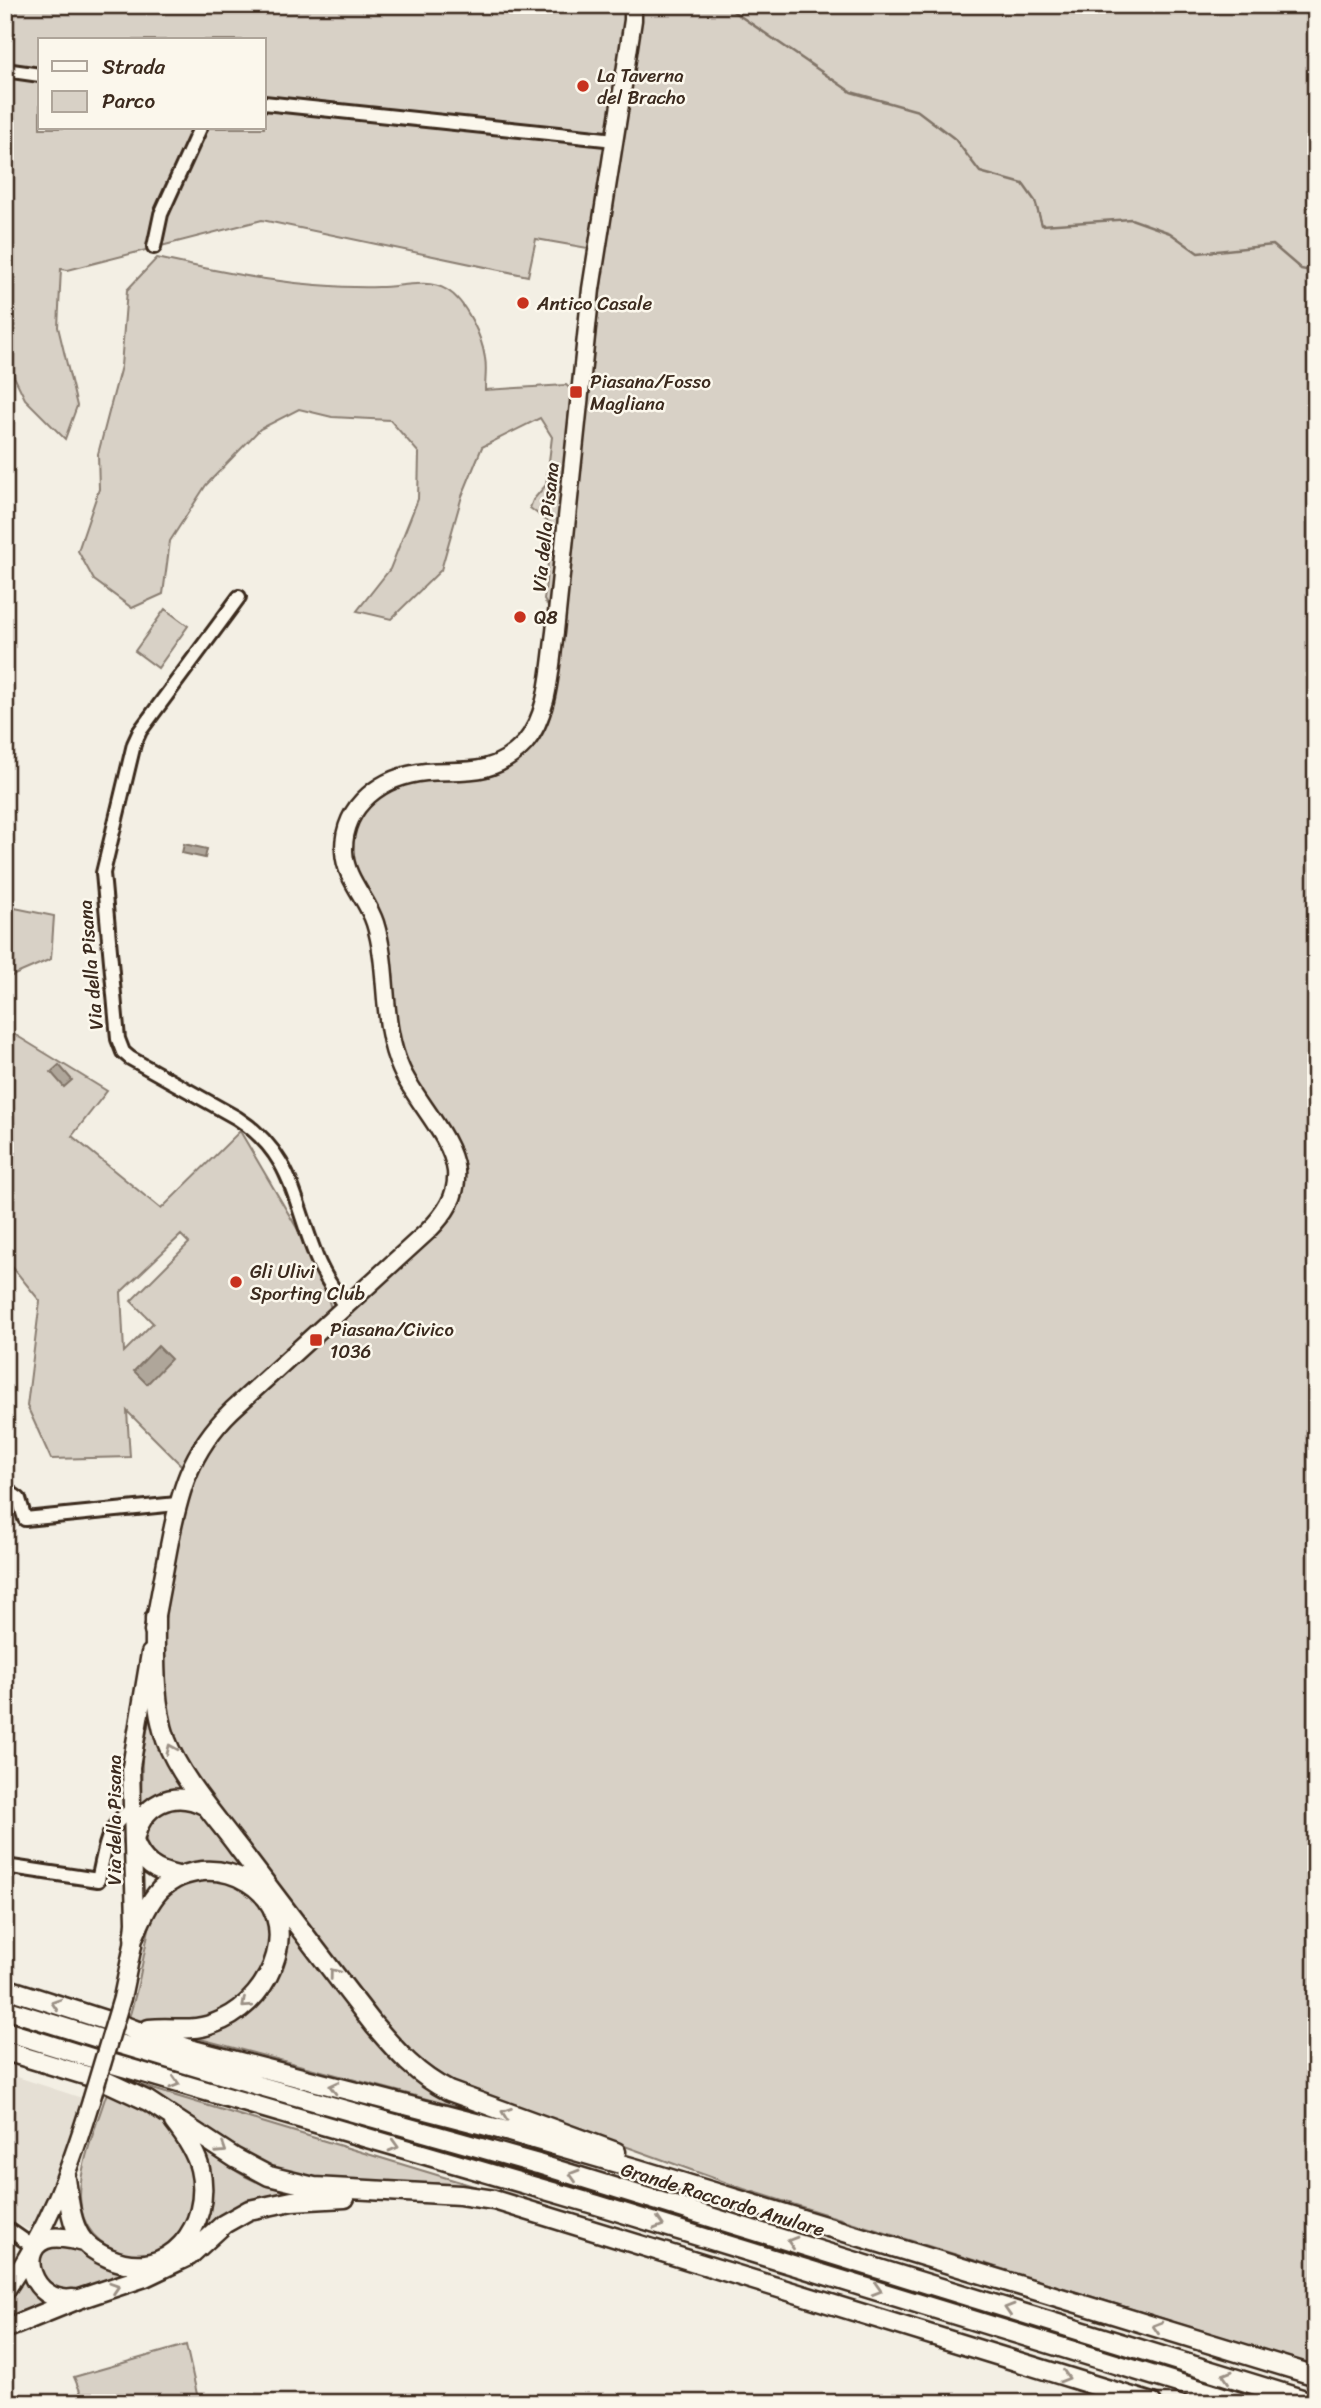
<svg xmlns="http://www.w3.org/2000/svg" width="1321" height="2408" font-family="Sriracha,sans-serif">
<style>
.built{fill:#e5dfd4}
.green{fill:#d8d1c6;stroke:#8a7e72;stroke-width:2;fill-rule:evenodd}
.water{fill:#afa69a;stroke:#817468;stroke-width:2}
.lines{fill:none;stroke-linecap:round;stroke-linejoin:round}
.stream{stroke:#817468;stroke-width:2.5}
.minor-casing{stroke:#3b2a1e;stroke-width:18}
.major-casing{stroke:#3b2a1e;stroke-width:21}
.highway-casing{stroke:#3b2a1e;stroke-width:23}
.minor{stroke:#fbf7ec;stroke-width:12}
.major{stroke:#fbf7ec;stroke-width:16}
.highway{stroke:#fbf7ec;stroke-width:18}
.major-bridge-casing{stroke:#3b2a1e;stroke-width:21;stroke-linecap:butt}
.major-bridge{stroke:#fbf7ec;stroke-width:16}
.oneway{stroke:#9b9085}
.poi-dot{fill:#c8321e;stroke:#fbf7ec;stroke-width:2.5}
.labels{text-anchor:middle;stroke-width:5;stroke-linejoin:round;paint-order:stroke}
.poi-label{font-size:19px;fill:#3b2a1e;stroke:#fbf7ec;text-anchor:start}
.street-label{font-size:19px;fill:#3b2a1e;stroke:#fbf7ec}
</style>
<rect width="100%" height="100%" fill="#f3efe4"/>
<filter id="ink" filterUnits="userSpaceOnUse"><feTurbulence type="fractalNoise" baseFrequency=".0143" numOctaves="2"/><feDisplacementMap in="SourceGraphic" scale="14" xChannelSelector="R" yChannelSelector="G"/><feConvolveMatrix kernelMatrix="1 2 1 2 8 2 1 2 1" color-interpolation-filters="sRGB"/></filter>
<g filter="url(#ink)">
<path class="built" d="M 5,2073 L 85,2099 L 54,2192 L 33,2232 L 5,2217 Z"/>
<path class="green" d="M 5,5 L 1316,5 L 1316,2366 L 744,2189 L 458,2086 L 397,2045 L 185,1764 L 163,1700 L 162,1625 L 188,1489 L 212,1442 L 429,1239 L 459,1200 L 457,1150 L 401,1052 L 353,865 L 350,839 L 360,813 L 381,793 L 414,779 L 522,754 L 558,658 L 605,251 L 536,239 L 528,276 L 262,220 L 68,270 L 61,269 L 58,327 L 77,406 L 65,439 L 25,399 L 5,358 ZM 40,40 L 264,40 L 264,128 L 40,128 Z
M 157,258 C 229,274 304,289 379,287 C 401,287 426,278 447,290 C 466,301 482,337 485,358 C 487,368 485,380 485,390 L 566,385 L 574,392 L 551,611 L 544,600 L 552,525 L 530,508 L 533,500 L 546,485 L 552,437 L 540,418 L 482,447 L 462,496 L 441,570 L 391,619 L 357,611 L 390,569 L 418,499 L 419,453 L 390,420 L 332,417 L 299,409 L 260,429 L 206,485 L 170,541 L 163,594 L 132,608 L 94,580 L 78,551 L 99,489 L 98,454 L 121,366 L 127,290 Z
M 165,609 L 188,626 L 158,668 L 135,651 Z
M 5,906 L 54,916 L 51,959 L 5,979 Z
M 5,1010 L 9,1031 L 107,1091 L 72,1136 L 161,1209 L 240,1131 L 318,1264 L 334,1319 L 183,1467 L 127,1411 L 130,1457 L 51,1459 L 27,1406 L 40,1301 L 5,1258 L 5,1194 L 9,1182 L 5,1174 ZM 181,1235 L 189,1243 L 131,1301 L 153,1323 L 124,1352 L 121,1292 Z
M 151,1708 L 191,1793 C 170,1788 159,1795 141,1807 L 142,1759 Z
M 167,1806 L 197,1806 L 257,1881 C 228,1876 184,1875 159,1861 C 152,1857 146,1846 146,1838 C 146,1823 156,1815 167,1806 Z
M 209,1876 L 231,1880 L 254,1895 L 270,1919 L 272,1954 L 244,1998 L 217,2016 L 165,2025 L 129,2018 C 134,2001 139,1983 142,1965 C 153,1910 149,1893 209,1876 Z
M 280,1912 L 390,2056 L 522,2124 L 189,2036 L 253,2007 Z
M 120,2079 L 480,2188 L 447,2184 L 314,2180 L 258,2162 Z
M 107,2092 C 123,2097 153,2109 165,2120 C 171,2127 188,2151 192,2160 C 194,2166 198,2196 197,2202 C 196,2209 182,2235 178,2240 C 168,2252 143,2259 129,2255 C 46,2232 90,2148 107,2092 Z
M 202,2146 C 236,2173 252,2184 295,2193 L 262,2198 L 239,2206 L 195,2241 C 217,2205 212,2185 202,2146 Z
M 55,2241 L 140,2269 C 118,2277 59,2307 43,2279 C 39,2272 38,2260 36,2252 Z
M 27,2272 L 58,2302 L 5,2322 L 5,2305 Z
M 186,2345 L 199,2403 L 85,2403 L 74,2377 Z"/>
<path class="water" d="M 184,844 L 207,849 L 205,858 L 182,853 Z
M 59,1065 L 72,1080 L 64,1087 L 51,1072 Z
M 158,1346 L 171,1359 L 147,1384 L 134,1371 Z"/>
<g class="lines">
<path class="stream" d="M 432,5 L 436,5
M 724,5 L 851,92 L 918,111 L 955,139 L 980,172 L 1023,184 L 1035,201 L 1042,225 L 1131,219 L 1170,233 L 1198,253 L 1273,245 L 1301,269 L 1316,272"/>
<g class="minor-casing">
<path id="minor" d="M 5,70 L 40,75
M 264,103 L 615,140
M 154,247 L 161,214 L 200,128
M 239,597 L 140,731 L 134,744 L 103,873 L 118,1039 L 123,1052 L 130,1058 L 237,1118 C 290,1152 293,1196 314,1251 C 321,1272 334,1290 346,1308
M 5,1489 L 19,1499 L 25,1519 L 177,1504
M 5,1866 L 98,1880 C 106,1848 104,1829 132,1809
M 5,2227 L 35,2248"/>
</g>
<g class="major-casing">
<path id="major" d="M 153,1631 C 158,1604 163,1577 168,1551 C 179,1493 189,1452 232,1410 L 428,1231 C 445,1214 458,1196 456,1171 C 452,1136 415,1101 401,1069 C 380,1023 390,971 375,923 C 367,898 345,879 344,851 C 343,804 383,776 426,772 C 445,770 466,773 485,768 C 500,764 514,755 525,743 C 549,715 550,668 555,632 L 591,289 L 622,92 L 633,20 L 633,5
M 122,1998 L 133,1945 L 135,1922 L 131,1767 L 150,1653
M 5,2292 C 49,2227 68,2175 91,2101"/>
</g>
<g class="highway-casing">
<path id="highway" d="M 155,1618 C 155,1658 153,1702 166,1740 C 180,1777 214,1815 238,1847 C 283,1906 328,1966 374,2025 C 397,2052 417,2075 449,2091 L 616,2152
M 178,1876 C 156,1872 142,1863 134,1841 C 141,1804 173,1788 206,1806
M 134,1936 C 141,1920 148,1903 160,1890 C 173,1878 185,1873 203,1871 C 219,1870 235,1874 248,1882 C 306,1918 273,1997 222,2020 C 193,2034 177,2026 149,2029
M 5,1988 L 108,2021
M 5,2009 L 101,2039
M 122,2025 L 150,2036 L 197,2051 L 499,2129 L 638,2169 L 1316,2376
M 5,2031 L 95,2059
M 116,2043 L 260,2086 L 538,2164 L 1315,2403
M 5,2051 L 91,2077
M 110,2063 L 597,2205 L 1243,2403
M 105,2081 L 148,2101 L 235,2158 L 269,2176 L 314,2187 L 460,2195 L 494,2200 L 1152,2403
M 66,2179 C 69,2198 70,2220 80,2236 C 86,2246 99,2254 109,2258 C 169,2284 213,2225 200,2169 C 196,2152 185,2136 174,2122
M 73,2299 C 32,2305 13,2245 51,2238 C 62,2236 74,2240 84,2242
M 5,2329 L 79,2299 L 145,2277 L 189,2256 L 224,2224 L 249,2210 L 292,2201 L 345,2198"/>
</g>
<use href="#minor" class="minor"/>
<use href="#major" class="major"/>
<use href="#highway" class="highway"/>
<g class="major-bridge-casing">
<path id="major-bridge" d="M 91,2101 L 122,1998"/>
</g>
<use href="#major-bridge" class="major-bridge"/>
</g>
<defs><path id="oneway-chevron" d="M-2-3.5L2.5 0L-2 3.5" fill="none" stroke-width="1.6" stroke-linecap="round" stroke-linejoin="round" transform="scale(1.75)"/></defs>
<g class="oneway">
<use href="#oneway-chevron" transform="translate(171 1749) rotate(-114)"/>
<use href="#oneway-chevron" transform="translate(334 1973) rotate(-127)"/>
<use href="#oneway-chevron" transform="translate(56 2004) rotate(-162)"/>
<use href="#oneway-chevron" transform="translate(246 2004) rotate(138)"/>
<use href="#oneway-chevron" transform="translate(175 2083) rotate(17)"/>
<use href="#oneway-chevron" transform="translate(334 2087) rotate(-166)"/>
<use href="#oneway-chevron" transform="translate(506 2113) rotate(-160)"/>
<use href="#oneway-chevron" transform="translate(394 2146) rotate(16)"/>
<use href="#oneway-chevron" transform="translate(222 2149) rotate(33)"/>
<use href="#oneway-chevron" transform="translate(574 2175) rotate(-163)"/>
<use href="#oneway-chevron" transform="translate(659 2224) rotate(17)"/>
<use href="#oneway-chevron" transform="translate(792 2242) rotate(-163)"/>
<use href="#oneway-chevron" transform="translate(115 2287) rotate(-18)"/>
<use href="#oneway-chevron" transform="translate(877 2290) rotate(17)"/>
<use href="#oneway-chevron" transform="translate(1009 2309) rotate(-163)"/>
<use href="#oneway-chevron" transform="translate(1157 2327) rotate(-163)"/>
<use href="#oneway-chevron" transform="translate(1227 2376) rotate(-163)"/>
<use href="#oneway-chevron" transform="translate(1065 2377) rotate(17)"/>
</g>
</g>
<g class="poi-dot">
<circle cx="583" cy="86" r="7"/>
<circle cx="523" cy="303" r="7"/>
<rect x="569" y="385" width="14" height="14" rx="3.5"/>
<circle cx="520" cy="617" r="7"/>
<circle cx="236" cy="1282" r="7"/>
<rect x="309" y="1333" width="14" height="14" rx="3.5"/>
</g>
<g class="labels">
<g class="poi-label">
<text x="597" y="82">La Taverna<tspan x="597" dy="22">del Bracho</tspan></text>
<text x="537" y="310">Antico Casale</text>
<text x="590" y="388">Piasana/Fosso<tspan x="590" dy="22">Magliana</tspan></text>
<text x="534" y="624">Q8</text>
<text x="250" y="1278">Gli Ulivi<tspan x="250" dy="22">Sporting Club</tspan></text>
<text x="330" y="1336">Piasana/Civico<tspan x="330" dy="22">1036</tspan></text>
</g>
<g class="street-label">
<text transform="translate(545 527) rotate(-84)" y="7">Via della Pisana</text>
<text transform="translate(90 965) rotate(-95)" y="7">Via della Pisana</text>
<text transform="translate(114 1820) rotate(-90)" y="7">Via della Pisana</text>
<text transform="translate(723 2199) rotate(17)" y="7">Grande Raccordo Anulare</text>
</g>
</g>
<rect width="1321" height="2408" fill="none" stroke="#fbf7ec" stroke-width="28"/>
<rect x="14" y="14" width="1293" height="2380" fill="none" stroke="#3b2a1e" stroke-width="2.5" filter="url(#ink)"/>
<rect x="38" y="38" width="228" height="91" fill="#fbf7ec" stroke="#aea59a" stroke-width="2"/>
<rect x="52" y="61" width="35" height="10" fill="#fbf7ec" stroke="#aea59a" stroke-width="2"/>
<text x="102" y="74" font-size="21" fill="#3b2a1e">Strada</text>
<rect x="52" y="91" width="35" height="21" fill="#d8d1c6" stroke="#aea59a" stroke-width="2"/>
<text x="102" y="108" font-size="21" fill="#3b2a1e">Parco</text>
</svg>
